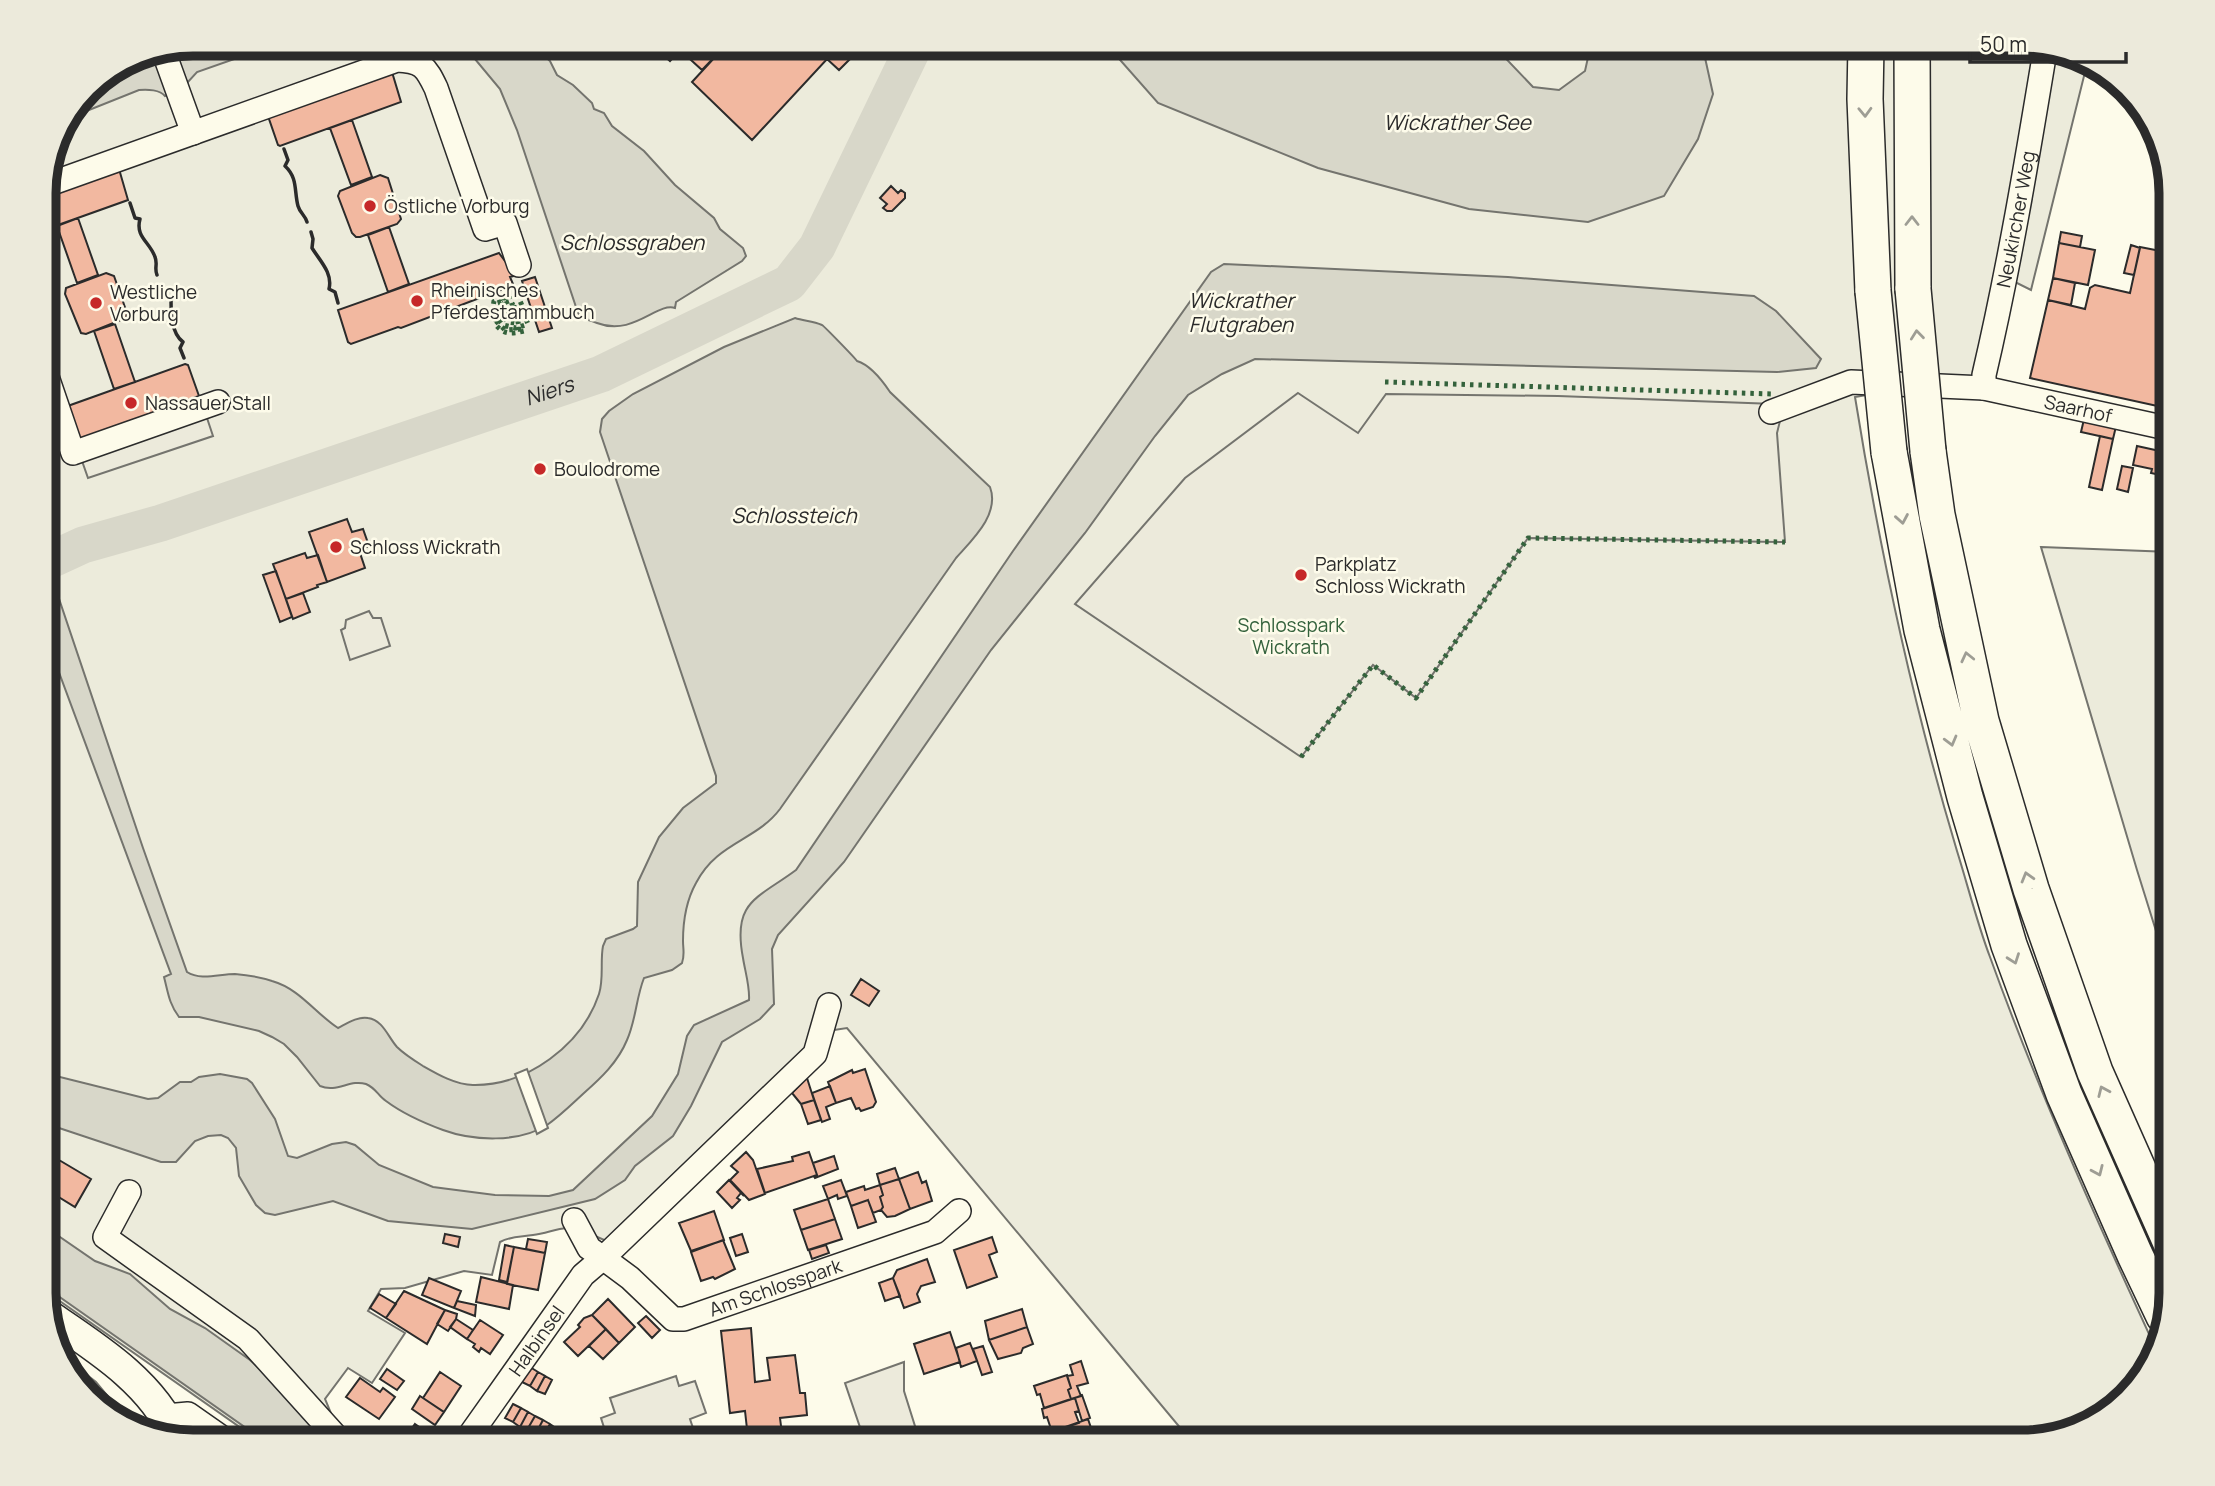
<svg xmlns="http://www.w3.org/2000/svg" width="2215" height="1486" font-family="Manrope,sans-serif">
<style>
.green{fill:#ecebdb;stroke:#74746e;stroke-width:2}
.parking{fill:#eceadb;stroke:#74746e;stroke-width:2}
.water{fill:#d8d7c9;stroke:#74746e;stroke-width:2}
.pier{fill:#fdfbea;stroke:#74746e;stroke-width:2}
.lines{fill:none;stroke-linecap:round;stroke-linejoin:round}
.river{stroke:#d8d7c9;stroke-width:37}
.building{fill:#f2b8a0;stroke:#2b2b2b;stroke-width:2}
.minor-casing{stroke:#2b2b2b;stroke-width:26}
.major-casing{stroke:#2b2b2b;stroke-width:33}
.highway-casing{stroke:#2b2b2b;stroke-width:38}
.minor{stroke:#fdfbea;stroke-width:23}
.major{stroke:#fdfbea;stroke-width:30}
.highway{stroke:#fdfbea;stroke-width:35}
.highway-bridge-casing{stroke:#2b2b2b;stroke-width:38;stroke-linecap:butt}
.highway-bridge{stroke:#fdfbea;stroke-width:35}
.hedge{stroke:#34623c;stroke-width:5;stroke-dasharray:3.5 5;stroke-linecap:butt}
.wall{stroke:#2b2b2b;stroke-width:3.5}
.oneway{stroke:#9e9d94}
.poi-dot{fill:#c62828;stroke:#fdfbea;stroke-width:2.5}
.labels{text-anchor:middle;stroke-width:5;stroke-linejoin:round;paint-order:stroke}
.poi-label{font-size:19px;fill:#2b2b2b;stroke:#fdfbea;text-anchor:start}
.street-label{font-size:19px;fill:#2b2b2b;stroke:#fdfbea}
.park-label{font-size:19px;fill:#34623c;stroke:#fdfbea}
.water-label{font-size:21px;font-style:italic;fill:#2b2b2b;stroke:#fdfbea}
.rim{fill:none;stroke:#2b2b2b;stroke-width:9}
</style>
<rect width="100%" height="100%" fill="#fdfbea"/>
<path class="green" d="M 193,44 L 2022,44 L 2087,64 L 2031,290 L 2007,278 L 1984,375 L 1855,397 C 1880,552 1912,701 1957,851 C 1968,886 1977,923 1990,957 C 2038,1090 2096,1219 2155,1347 L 2146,1376 L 2088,1427 L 2022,1442 L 1192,1442 L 847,1028 L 821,1032 L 611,1243 L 568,1224 L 566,1228 C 556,1229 544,1234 533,1235 C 520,1237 511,1236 500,1242 L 492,1275 L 464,1271 L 405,1288 L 381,1289 L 368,1311 L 405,1333 L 372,1383 L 348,1368 L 325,1399 L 343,1442 L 261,1442 L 44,1290 L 44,184 L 59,128 L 88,87 L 136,55 Z
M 2041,547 L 2171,552 L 2171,979 L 2137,870 Z
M 60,1354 L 96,1382 L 130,1423 L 110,1417 L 64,1367 Z"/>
<path class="parking" d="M 1298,393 L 1358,433 L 1386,394 L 1558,396 L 1775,404 L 1783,409 L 1777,433 L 1785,542 L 1528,538 L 1416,698 L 1373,665 L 1301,757 L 1075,604 L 1185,478 Z
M 206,415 L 213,436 L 88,478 L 81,458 Z
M 369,611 L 373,618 L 381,618 L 390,646 L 350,660 L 341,630 L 345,628 L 346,620 Z
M 904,1362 L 904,1391 L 920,1442 L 865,1442 L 845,1383 Z
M 676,1376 L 679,1386 L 695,1381 L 706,1413 L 690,1419 L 693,1428 L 650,1442 L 626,1442 L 623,1435 L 608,1440 L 601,1418 L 615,1413 L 610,1398 Z"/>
<path class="water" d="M 193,44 L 277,44 L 197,72 L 186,84 L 187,88 L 165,96 C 160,90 148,89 139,90 L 64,120 L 88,87 L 137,55 Z
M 457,44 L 531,44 L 550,61 L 557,75 L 573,85 L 592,103 L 594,109 L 604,113 L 612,126 L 644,151 L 675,185 L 714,218 L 720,229 L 743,248 L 746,256 L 742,261 L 676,302 L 675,308 C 657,302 633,337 597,323 C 589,320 583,319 578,313 L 517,130 L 500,89 L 475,59 Z
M 1106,44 L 1492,44 L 1533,87 L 1559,90 L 1585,71 L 1591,44 L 1702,44 L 1713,94 L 1698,139 L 1664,196 L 1588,222 L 1469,209 L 1318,168 L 1158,103 Z
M 1224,264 L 1508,277 L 1754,296 L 1776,311 L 1821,359 L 1816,368 L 1777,372 L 1255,359 L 1222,374 L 1188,395 L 1155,436 L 1085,533 L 991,650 L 844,862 L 778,935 L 772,949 L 774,1004 L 760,1019 L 722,1042 L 691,1106 L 673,1136 L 635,1166 L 625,1180 L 595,1199 L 472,1229 L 388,1221 L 333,1201 L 275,1215 L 265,1213 L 256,1205 L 239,1176 L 236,1148 L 228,1138 L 221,1135 L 208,1136 L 195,1141 L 176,1162 L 161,1162 L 44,1123 L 44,1073 L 148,1099 L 158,1098 L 180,1082 L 191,1082 L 199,1077 L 220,1074 L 247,1079 L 252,1083 L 275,1119 L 288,1156 L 297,1158 L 332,1144 L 346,1142 L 355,1145 L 379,1165 L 433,1187 L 495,1195 L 549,1196 L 573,1190 L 652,1116 L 678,1074 L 687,1036 L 694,1025 L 749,1000 C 750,987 745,971 743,958 C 732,901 757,899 796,870 L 1013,551 L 1211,272 Z
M 795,318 C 804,321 813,321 822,325 C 825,327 855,358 857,361 C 870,365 882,380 890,392 L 990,487 C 1000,514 973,539 956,558 L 780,809 C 756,841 717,842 696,883 C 686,901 683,921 683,941 C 683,949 685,955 682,963 L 672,970 L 644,978 C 636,998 636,1020 627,1040 C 618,1062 601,1078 584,1093 C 572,1104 560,1116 547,1125 C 519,1143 473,1141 443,1130 C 424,1123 402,1113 386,1101 C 378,1096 376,1088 366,1084 C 350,1079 337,1093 320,1086 L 297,1057 L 284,1044 L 272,1037 L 259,1031 L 199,1017 L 179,1017 C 169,1004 168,992 164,977 L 171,974 L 44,632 L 44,564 L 55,587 L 143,848 L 187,972 C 201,981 219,974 235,974 C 248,975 260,977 272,981 C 300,989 315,1013 338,1028 C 346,1024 358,1016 368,1018 C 383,1020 388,1037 397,1047 C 404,1054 415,1061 423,1066 C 437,1074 456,1085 473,1085 C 527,1086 582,1045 599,994 C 604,979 600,961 603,946 L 606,939 L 633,929 L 637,926 L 638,882 L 659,837 L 683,808 L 716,783 L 716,776 L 600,432 L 602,419 L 609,411 L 633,394 L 724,347 Z
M 44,1226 L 95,1261 L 130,1274 L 170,1309 L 205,1328 L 250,1360 L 298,1404 L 326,1442 L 266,1442 L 44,1286 Z"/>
<path class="pier" d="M 527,1069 L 548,1128 L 537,1134 L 515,1074 Z"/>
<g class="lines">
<path class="river" id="s1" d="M 44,563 L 83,545 L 161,523 L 601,374 L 789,283 L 817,247 L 915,44"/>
</g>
<path class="building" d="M 651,44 L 686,44 L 670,61 Z
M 686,44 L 727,44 L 702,70 L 680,50 Z
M 727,44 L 841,44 L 752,140 L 692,82 Z
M 841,44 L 865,44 L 839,70 L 827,59 Z
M 392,72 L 401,102 L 280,146 L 278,145 L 268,116 Z
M 352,120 L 372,177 L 351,185 L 330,128 Z
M 119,169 L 128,200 L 44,230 L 44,194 Z
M 380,175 L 388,178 L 401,219 L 397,224 L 360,237 L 356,237 L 352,233 L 338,196 L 340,191 Z
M 891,186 L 898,193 L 901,190 L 905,193 L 905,198 L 892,211 L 887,211 L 883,208 L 887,204 L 880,198 Z
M 78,218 L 98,275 L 77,283 L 57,226 Z
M 389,227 L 409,284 L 388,292 L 368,235 Z
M 2061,232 L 2082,236 L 2080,247 L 2059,243 Z
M 2059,243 L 2095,250 L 2088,285 L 2053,278 Z
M 2131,245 L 2140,248 L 2134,275 L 2124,273 Z
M 2140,247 L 2171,253 L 2171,409 L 2030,378 L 2048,300 L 2085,309 L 2090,288 L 2095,285 L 2130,293 Z
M 499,253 L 505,261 L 511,258 L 517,275 L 510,277 L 513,284 L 511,286 L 401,328 L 398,327 L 351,344 L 348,342 L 338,310 Z
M 106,273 L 114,276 L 127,313 L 126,318 L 86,334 L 81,333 L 65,294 L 66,288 Z
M 535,277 L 552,328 L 539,332 L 522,281 Z
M 2053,278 L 2075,283 L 2071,305 L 2048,300 Z
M 115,324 L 135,382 L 114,389 L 94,331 Z
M 185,364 L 188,365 L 199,396 L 198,399 L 74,441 L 65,407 Z
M 2085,415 L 2117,422 L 2113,439 L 2081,432 Z
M 2100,436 L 2113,439 L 2102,490 L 2089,487 Z
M 2137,446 L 2169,453 L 2165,476 L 2151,473 L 2152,469 L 2133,465 Z
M 2122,466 L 2133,468 L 2128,492 L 2117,489 Z
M 347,519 L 352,532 L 363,529 L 369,546 L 359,550 L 365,568 L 327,582 L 309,532 Z
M 305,553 L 307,558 L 318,555 L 327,582 L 317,585 L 318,587 L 286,599 L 273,564 Z
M 276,571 L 292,617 L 280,622 L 263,575 Z
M 303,593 L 310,612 L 293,619 L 286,599 Z
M 861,979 L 879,991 L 869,1006 L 851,995 Z
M 865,1069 L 876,1102 L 873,1107 L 861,1111 L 859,1108 L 856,1109 L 851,1098 L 836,1103 L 828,1082 L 852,1070 L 853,1073 Z
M 807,1078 L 814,1100 L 801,1104 L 792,1093 Z
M 830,1086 L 836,1103 L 826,1107 L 830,1119 L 822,1122 L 812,1093 Z
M 814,1100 L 821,1120 L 808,1124 L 801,1104 Z
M 44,1151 L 59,1160 L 44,1185 Z
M 746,1152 L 753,1160 L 765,1194 L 749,1200 L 730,1180 L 738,1172 L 731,1166 Z
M 809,1152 L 817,1175 L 765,1193 L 757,1169 L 793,1161 L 792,1157 Z
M 834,1156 L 838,1169 L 815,1178 L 814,1176 L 817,1175 L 813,1163 Z
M 59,1160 L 91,1179 L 75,1207 L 44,1188 Z
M 895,1168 L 899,1179 L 880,1185 L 877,1174 Z
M 918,1172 L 922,1183 L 926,1181 L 932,1201 L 910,1209 L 899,1179 Z
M 899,1179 L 910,1209 L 895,1216 L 887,1217 L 881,1210 L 883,1207 L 880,1197 L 883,1195 L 880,1185 Z
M 729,1180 L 744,1196 L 741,1193 L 737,1198 L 740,1200 L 732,1208 L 717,1192 Z
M 841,1180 L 847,1196 L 838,1199 L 837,1195 L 828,1199 L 823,1186 Z
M 880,1185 L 883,1195 L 880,1197 L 883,1207 L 881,1210 L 873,1213 L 868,1200 L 851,1206 L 846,1192 L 864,1186 L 865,1190 Z
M 828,1199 L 835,1219 L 801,1230 L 794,1210 Z
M 868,1200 L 876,1222 L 858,1228 L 851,1206 Z
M 714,1211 L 724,1240 L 691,1251 L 679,1223 Z
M 835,1219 L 842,1239 L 808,1250 L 801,1230 Z
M 445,1234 L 460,1237 L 458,1247 L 443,1243 Z
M 742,1234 L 748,1252 L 736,1256 L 730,1238 Z
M 992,1237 L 997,1252 L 989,1255 L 997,1277 L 967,1288 L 954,1250 Z
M 528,1239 L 547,1242 L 545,1253 L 526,1249 Z
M 723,1240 L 735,1269 L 715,1279 L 713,1277 L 701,1281 L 691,1252 Z
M 505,1245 L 514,1247 L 507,1282 L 499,1280 Z
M 826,1245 L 829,1253 L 812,1259 L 809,1250 Z
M 514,1247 L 545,1253 L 538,1290 L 507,1284 Z
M 927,1259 L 935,1282 L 921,1286 L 917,1294 L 920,1302 L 904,1308 L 893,1278 L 897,1270 Z
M 481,1277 L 513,1285 L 509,1309 L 476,1302 Z
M 429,1278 L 461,1291 L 454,1308 L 422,1295 Z
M 893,1278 L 900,1296 L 885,1301 L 879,1283 Z
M 404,1291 L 445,1310 L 427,1344 L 386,1318 Z
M 379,1294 L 396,1304 L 386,1318 L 370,1308 Z
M 608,1299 L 635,1327 L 619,1343 L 592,1315 Z
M 457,1301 L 476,1305 L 475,1316 L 454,1308 Z
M 1022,1309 L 1027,1327 L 989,1340 L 985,1321 Z
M 445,1310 L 457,1314 L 456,1319 L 448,1331 L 437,1324 Z
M 592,1315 L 606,1329 L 578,1356 L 564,1342 L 580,1327 L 578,1325 L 584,1318 Z
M 646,1316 L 660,1330 L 652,1338 L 638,1323 Z
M 456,1319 L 473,1330 L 467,1339 L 450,1327 Z
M 480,1320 L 503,1335 L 490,1354 L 481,1348 L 479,1352 L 473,1347 L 475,1344 L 467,1339 Z
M 1027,1327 L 1033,1344 L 1023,1348 L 1021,1353 L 998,1359 L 989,1340 Z
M 751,1328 L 755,1382 L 770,1380 L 767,1358 L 795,1355 L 800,1393 L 805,1393 L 807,1415 L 780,1418 L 782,1434 L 748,1438 L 745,1411 L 730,1413 L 721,1331 Z
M 606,1329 L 619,1343 L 603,1359 L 589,1346 Z
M 950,1332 L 960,1362 L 924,1374 L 914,1344 Z
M 970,1343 L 977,1361 L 961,1367 L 956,1348 Z
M 983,1346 L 992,1372 L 982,1375 L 973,1349 Z
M 1081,1361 L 1088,1383 L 1077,1386 L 1081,1396 L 1071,1399 L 1068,1390 L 1071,1388 L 1067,1376 L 1073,1375 L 1070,1365 Z
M 530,1367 L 538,1372 L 530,1386 L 522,1382 Z
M 387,1369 L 404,1381 L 397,1390 L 380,1379 Z
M 440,1372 L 461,1386 L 444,1412 L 423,1398 Z
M 538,1372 L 545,1376 L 537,1391 L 530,1386 Z
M 1067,1375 L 1071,1388 L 1068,1390 L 1071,1399 L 1044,1408 L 1040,1394 L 1037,1395 L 1034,1386 Z
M 545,1376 L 552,1380 L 545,1394 L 537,1391 Z
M 360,1378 L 380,1392 L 383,1388 L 395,1397 L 379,1419 L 346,1397 Z
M 1082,1395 L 1090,1418 L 1082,1421 L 1075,1398 Z
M 420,1396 L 444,1412 L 435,1425 L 412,1409 Z
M 1075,1398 L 1079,1411 L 1075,1412 L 1079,1423 L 1052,1432 L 1047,1417 L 1044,1418 L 1042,1409 Z
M 513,1404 L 521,1408 L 513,1422 L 505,1418 Z
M 521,1408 L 528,1412 L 520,1427 L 513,1422 Z
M 528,1412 L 535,1416 L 527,1430 L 520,1427 Z
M 535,1416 L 543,1420 L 535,1435 L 527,1430 Z
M 1088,1419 L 1092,1431 L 1066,1440 L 1062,1428 Z
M 543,1420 L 550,1424 L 542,1438 L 535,1435 Z
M 415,1424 L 438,1440 L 437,1442 L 402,1442 Z
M 550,1424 L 557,1429 L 557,1442 L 549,1442 L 542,1438 Z"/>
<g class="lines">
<g class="minor-casing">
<g id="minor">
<path d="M 163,50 L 193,133"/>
<path d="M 44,186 L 397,60 C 422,61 426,67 436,88 L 485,229 L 505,223 L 519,265"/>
<path d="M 44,368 L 73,453 L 218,402"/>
<path id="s2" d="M 1984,388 L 1984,375 C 2009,268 2027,160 2045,51"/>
<path id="s3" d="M 1771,412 L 1851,382 L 1984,388 L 2171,429"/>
<path id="s4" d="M 829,1005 L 815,1054 L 603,1258 L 630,1278 L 673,1319 L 684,1319 L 935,1232 L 959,1211"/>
<path d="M 129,1192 L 105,1237 L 248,1339 L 341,1442"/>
<path d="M 166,1416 L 188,1414 L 228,1442"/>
<path id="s5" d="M 465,1442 L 583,1275 L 603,1258 L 589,1248 L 574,1220"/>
</g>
</g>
<g class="major-casing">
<path id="major" d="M 48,1315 C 95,1347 152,1382 175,1436"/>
</g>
<g class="highway-casing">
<path id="highway" d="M 1866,44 L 1865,99 L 1873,291
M 1912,44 L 1913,289
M 1928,451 L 1937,515 L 1981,721 L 2031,889 L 2095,1072 L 2171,1243
M 1889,452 L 1922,630 L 1965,797 L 2009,945 L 2064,1094 L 2135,1255 L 2164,1316"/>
</g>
<use href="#minor" class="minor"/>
<use href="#major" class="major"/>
<use href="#highway" class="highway"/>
<g class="highway-bridge-casing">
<path id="highway-bridge" d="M 1913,289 L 1928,451
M 1873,291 L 1889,452"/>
</g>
<use href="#highway-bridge" class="highway-bridge"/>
<path class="hedge" d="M 517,294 L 523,308 L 521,309 L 512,304 L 509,297 Z
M 505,297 L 506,300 L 497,303 L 493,318 L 492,313 L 494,301 Z
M 506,301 L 508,306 L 503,315 L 498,317 L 499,308 Z
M507 313a6 6 0 1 1 12 0a6 6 0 1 1-12 0Z
M 523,312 L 528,324 L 519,327 L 518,322 Z
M 504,318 L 508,322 L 515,323 L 516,328 L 503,325 L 499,320 Z
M 496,321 L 505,330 L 524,329 L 524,331 C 511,334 504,335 495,324 Z
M 1385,382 L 1772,394
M 1301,757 L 1373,665 L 1416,698 L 1528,538 L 1785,542"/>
<path class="wall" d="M 284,149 L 288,160 L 285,166 C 298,178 294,191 298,206 C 300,213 305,215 307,222
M 130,203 L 135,218 L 140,219 C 135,237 150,242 155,257 C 158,264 154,268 157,275
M 311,232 L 313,239 L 312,248 C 320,261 333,273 329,289 L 335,292 L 338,303
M 161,286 L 164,293 L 171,299 C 171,313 171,333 183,342 L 180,348 L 184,358
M 44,343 L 51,363"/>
</g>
<defs><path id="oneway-chevron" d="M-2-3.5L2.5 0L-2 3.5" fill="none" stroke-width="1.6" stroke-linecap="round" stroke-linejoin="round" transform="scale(1.75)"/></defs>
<g class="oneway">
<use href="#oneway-chevron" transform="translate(1865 112) rotate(88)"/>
<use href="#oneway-chevron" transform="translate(1912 221) rotate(-90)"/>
<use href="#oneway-chevron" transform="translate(1917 335) rotate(-96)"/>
<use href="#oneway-chevron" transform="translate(1902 519) rotate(80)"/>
<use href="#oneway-chevron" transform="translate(1967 657) rotate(-103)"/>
<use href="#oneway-chevron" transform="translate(1951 741) rotate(75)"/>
<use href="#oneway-chevron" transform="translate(2027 877) rotate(-106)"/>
<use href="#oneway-chevron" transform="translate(2014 959) rotate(70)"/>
<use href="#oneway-chevron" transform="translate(2103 1091) rotate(-114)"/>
<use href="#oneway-chevron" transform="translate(2098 1171) rotate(66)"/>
</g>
<g class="poi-dot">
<circle cx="370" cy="206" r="7"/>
<circle cx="417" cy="301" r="7"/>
<circle cx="96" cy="303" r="7"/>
<circle cx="131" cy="403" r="7"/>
<circle cx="540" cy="469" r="7"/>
<circle cx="336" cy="547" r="7"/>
<circle cx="1301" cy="575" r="7"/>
</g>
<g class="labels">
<g class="poi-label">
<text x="384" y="213">Östliche Vorburg</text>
<text x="431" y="297">Rheinisches<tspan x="431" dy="22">Pferdestammbuch</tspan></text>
<text x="110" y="299">Westliche<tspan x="110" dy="22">Vorburg</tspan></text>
<text x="145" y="410">Nassauer Stall</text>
<text x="554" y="476">Boulodrome</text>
<text x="350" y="554">Schloss Wickrath</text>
<text x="1315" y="571">Parkplatz<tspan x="1315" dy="22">Schloss Wickrath</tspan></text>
</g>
<g class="street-label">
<text dy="7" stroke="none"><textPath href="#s2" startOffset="172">Neukircher Weg</textPath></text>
<text dy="7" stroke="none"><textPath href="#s3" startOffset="315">Saarhof</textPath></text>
<text dy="7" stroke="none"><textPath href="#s4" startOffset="546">Am Schlosspark</textPath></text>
<text dy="7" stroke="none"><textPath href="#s5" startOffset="124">Halbinsel</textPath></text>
</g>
<g class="park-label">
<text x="1291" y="632">Schlosspark<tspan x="1291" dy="22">Wickrath</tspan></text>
</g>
<g class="water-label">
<text x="1457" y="130">Wickrather See</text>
<text x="632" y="250">Schlossgraben</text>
<text x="1241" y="308">Wickrather<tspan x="1241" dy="24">Flutgraben</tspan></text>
<text dy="7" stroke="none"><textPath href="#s1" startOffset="534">Niers</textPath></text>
<text x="794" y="523">Schlossteich</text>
</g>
</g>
<path d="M0 0H2215V1486H0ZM193 56H2022A137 137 0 0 1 2159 193V1293A137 137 0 0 1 2022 1430H193A137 137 0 0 1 56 1293V193A137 137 0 0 1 193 56Z" fill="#eceadb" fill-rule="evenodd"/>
<path class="rim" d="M193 56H2022A137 137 0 0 1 2159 193V1293A137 137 0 0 1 2022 1430H193A137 137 0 0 1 56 1293V193A137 137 0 0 1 193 56Z"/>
<path d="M1970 52v10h156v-10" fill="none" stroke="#2b2b2b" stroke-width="3.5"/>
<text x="1980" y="52" font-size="21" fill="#2b2b2b" stroke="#fdfbea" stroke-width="5" paint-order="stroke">50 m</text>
</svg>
